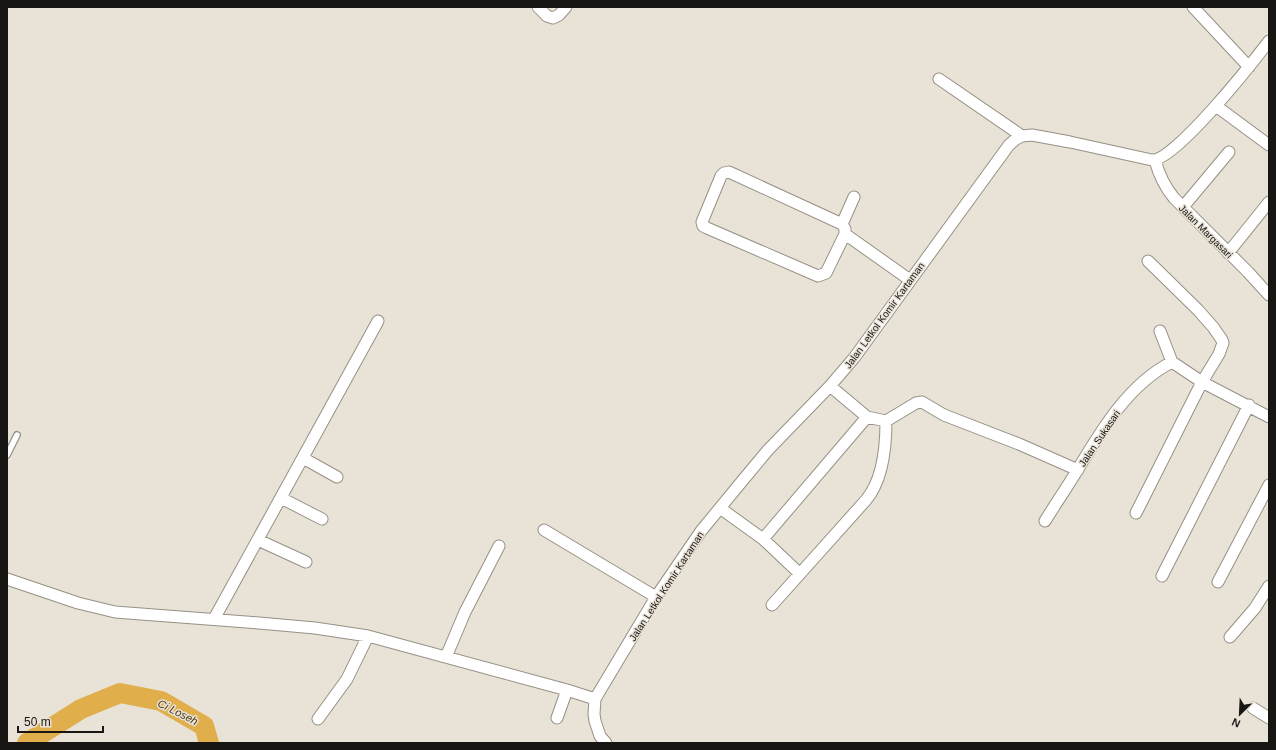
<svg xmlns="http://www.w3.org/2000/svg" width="1276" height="750" font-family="Helvetica,sans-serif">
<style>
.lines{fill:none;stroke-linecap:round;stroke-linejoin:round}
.river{stroke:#e1ae4c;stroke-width:20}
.lane-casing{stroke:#969085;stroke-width:8}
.street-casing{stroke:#969085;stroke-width:13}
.lane{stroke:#fff;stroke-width:5.5}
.street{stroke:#fff;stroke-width:11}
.labels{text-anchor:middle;stroke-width:3;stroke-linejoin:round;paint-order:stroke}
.street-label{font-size:10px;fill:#181612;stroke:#e9e2d7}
.water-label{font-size:11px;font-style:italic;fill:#4c370e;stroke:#e9e2d7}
</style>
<rect width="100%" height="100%" fill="#e9e2d7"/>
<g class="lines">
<path class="river" d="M 27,743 L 81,709 L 120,693 L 161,701 L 204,726 L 209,743"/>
<g class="lane-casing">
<path id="lane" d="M 7,455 L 17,435"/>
</g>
<g class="street-casing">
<path id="street" d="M 538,7 L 547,16 L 553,18 L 559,15 L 566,7
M 1193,7 L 1249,67
M 939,79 L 1022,136
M 1216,106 L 1269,145
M 1155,160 C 1159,175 1164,186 1174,198 L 1248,272 L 1269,295
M 854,197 L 842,224 L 845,229 L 845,234 L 910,280
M 1183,207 L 1229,152
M 842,224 L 729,172 L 724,173 L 721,176 L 702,222 L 703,226 L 707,228 L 818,276 L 826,273 L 845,234
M 1228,253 L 1269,202
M 1160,331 L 1172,362
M 830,386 L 867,417 L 886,421 L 916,403 L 922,402 L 944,415 L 1019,444 L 1078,470
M 303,458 L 337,477
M 281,498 L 322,519
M 720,508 L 763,539 L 799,573
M 1136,513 L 1202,382 L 1219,354 L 1223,343 L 1222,340 L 1213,327 L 1198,310 L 1148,261
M 1045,521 C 1056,503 1068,486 1078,469 C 1102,429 1129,384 1172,362 L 1202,382 L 1269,417
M 544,530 L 656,597
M 763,539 L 867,417
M 258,540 L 306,562
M 1162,576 L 1249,405
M 7,579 L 78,603 L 115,612 L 259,623 L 315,628 L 368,636 L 567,690 L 595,699
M 1218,582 L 1269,485
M 772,605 L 866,500 C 883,480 886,446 886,421
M 214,619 L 378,321
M 1230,637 L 1255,608 L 1269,586
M 446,657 L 465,612 L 499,546
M 1253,708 L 1269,718
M 557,718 L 567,690
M 318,719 L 347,679 L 368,636
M 606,743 L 600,736 L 595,721 L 594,714 L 595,699 L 656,597 L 701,531 L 743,480 L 768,450 L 830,386 L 854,358 L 1009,145 L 1016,139 L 1022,136 L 1032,135 L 1070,142 L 1152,160 C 1175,161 1253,62 1269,41"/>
</g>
<use href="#lane" class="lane"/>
<use href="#street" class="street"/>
</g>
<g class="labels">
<g class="street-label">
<text transform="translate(1206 231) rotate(45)" y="4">Jalan Margasari</text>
<text transform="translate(884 315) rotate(-54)" y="4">Jalan Letkol Komir Kartaman</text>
<text transform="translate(1099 438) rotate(-56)" y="4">Jalan Sukasari</text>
<text transform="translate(666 586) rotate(-57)" y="4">Jalan Letkol Komir Kartaman</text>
</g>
<g class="water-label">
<text transform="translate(178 712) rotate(27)" y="4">Ci Loseh</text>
</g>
</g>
<rect width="1276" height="750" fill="none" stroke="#181612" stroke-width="16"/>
<g transform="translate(1240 714) rotate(204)" stroke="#e9e2d7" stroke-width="3" paint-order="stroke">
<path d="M0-3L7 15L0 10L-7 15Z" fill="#181612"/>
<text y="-6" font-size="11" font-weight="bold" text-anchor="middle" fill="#181612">N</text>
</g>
<path d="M18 726v6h85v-6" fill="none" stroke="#181612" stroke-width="2"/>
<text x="24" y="726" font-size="12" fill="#181612" stroke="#e9e2d7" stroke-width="3" paint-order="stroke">50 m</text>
</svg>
